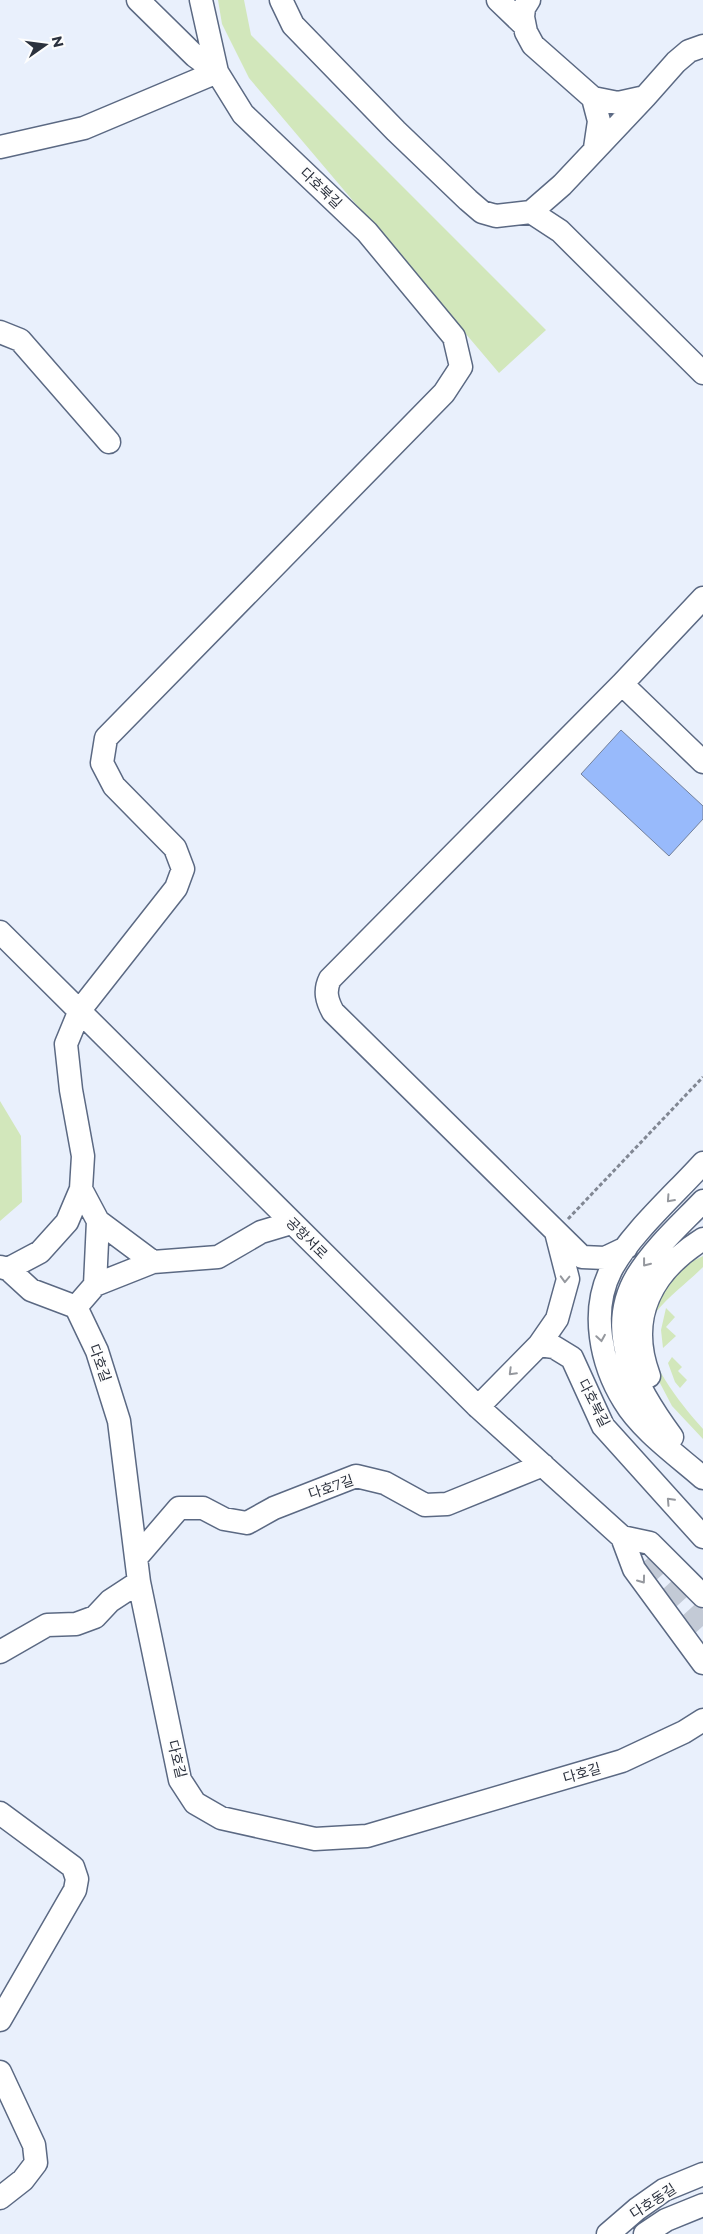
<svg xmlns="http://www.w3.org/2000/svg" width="703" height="2234" font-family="Montserrat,'Noto Sans KR',sans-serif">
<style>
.green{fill:#d2e7bb}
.building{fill:#98bafb;stroke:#72809b}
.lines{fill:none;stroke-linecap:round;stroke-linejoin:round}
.minor-tunnel{stroke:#c3cad6;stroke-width:22;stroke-dasharray:22 11;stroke-linecap:butt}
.minor-casing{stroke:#5b6983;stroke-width:25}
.path{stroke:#818793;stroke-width:3;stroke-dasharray:4 2.5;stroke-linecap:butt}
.minor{stroke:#fff;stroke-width:22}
.oneway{stroke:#95989e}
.labels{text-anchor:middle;stroke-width:4.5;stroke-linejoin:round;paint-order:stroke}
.street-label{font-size:14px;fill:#2b313d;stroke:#fdfdfd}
</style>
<rect width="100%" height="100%" fill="#e9f0fc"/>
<path class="green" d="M 218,0 L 244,0 L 251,35 L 546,330 L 499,373 L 249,78 L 222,24 Z
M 0,1101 L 21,1136 L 22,1202 L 0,1221 Z
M 703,1256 L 703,1267 C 688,1282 669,1296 656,1312 C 630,1346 682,1405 703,1429 L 703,1439 L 672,1406 L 651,1366 L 648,1311 L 668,1282 L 687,1264 Z
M 666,1308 L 675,1317 L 666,1327 L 676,1336 L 663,1348 L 661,1330 Z
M 672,1357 L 682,1367 L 678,1371 L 687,1380 L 680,1388 L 675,1382 L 668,1363 Z"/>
<path class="building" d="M 621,730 L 703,806 L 703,819 L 669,856 L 581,774 Z"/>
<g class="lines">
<path class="minor-tunnel" d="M 622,1537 L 703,1626"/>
<g class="minor-casing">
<path id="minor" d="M 138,0 L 195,56 L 217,72
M 281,0 L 293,25 L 396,131 L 468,200 L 482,212 L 496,216 L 531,212
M 498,0 L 524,25
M 529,0 L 524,8 L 523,17 L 526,32 L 533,45 L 593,98 L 618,103 L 645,97 L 676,62 L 689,51 L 703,46
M 645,97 L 562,185 L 531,212 L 560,231 L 703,373
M 593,98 L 599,121 L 595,148
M 0,147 L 84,128 L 217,72
M 0,332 L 20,340 L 109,442
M 622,684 L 703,598
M 0,932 L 476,1405 L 622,1537 L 634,1569 L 703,1663
M 703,1163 C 676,1193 629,1235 611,1270 C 590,1311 601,1364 624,1401 C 641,1430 678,1456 703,1478
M 81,1189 L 98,1221 L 153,1262
M 626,1248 L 605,1258 L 582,1257 L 333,1012 C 327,1001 324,991 330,979 L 622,684 L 703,762
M 0,1267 L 8,1269 L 31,1290 L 76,1307 L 97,1351 L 119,1421 L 139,1582 L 180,1780 L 195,1803 L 221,1818 L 315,1839 L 367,1836 L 622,1761 L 684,1732 L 703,1720
M 8,1269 L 40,1252 L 67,1222 L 81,1189 L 83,1156 L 71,1090 L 66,1044 L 80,1010 L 176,888 L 183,869 L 175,848 L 114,786 L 102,763 L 106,738 L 444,393 L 461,367 L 454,337 L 367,232 L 243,114 L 217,72 L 201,0
M 95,1285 L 98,1221
M 76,1307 L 95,1285 L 153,1262 L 218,1257 L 261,1232 L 291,1223
M 539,1345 L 557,1319 L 568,1279 L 556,1232
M 649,1376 C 627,1317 652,1271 703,1239
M 478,1407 L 539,1345 L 554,1347 L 572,1358 L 603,1426 L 703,1537
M 672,1437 C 638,1391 603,1333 637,1276 C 654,1248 681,1224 703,1201
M 622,1537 L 650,1543 L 703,1596
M 136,1558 L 179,1508 L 203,1508 L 224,1519 L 247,1523 L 274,1508 L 356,1476 L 385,1483 L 425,1505 L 447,1504 L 543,1465
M 0,1652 L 47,1625 L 76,1624 L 95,1617 L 110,1601 L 139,1582
M 0,1813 L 73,1867 L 77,1879 L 75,1890 L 0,2020
M 0,2072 L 34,2145 L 36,2163 L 23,2180 L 0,2198
M 608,2234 L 637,2209 L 664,2190 L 703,2174
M 645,2234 L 666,2220 L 703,2205"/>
</g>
<path class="path" d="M 568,1219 L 703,1077"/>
<use href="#minor" class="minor"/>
</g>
<defs><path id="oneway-chevron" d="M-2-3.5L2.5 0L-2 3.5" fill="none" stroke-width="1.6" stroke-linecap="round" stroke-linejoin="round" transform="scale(1.25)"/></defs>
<g class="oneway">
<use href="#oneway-chevron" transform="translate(670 1199) rotate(132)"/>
<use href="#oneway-chevron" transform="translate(646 1263) rotate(128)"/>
<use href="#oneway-chevron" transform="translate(565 1279) rotate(92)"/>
<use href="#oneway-chevron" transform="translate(601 1338) rotate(81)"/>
<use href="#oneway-chevron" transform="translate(512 1372) rotate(135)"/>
<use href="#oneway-chevron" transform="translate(670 1501) rotate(-133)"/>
<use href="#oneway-chevron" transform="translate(642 1580) rotate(54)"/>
</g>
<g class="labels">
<g class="street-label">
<text transform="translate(321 188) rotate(44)" y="5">다호북길</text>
<text transform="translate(307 1238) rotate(45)" y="5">공항서로</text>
<text transform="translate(100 1363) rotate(70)" y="5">다호길</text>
<text transform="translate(594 1403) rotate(63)" y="5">다호북길</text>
<text transform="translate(331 1487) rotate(-19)" y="5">다호7길</text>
<text transform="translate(177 1759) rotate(76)" y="5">다호길</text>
<text transform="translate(582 1773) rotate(-16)" y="5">다호길</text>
<text transform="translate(653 2201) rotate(-33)" y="5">다호동길</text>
</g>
</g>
<g transform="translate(45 45) rotate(76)" stroke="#fdfdfd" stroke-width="4" paint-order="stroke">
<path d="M0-4L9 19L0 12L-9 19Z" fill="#2b313d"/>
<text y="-8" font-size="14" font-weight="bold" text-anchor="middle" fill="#2b313d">N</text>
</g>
</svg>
